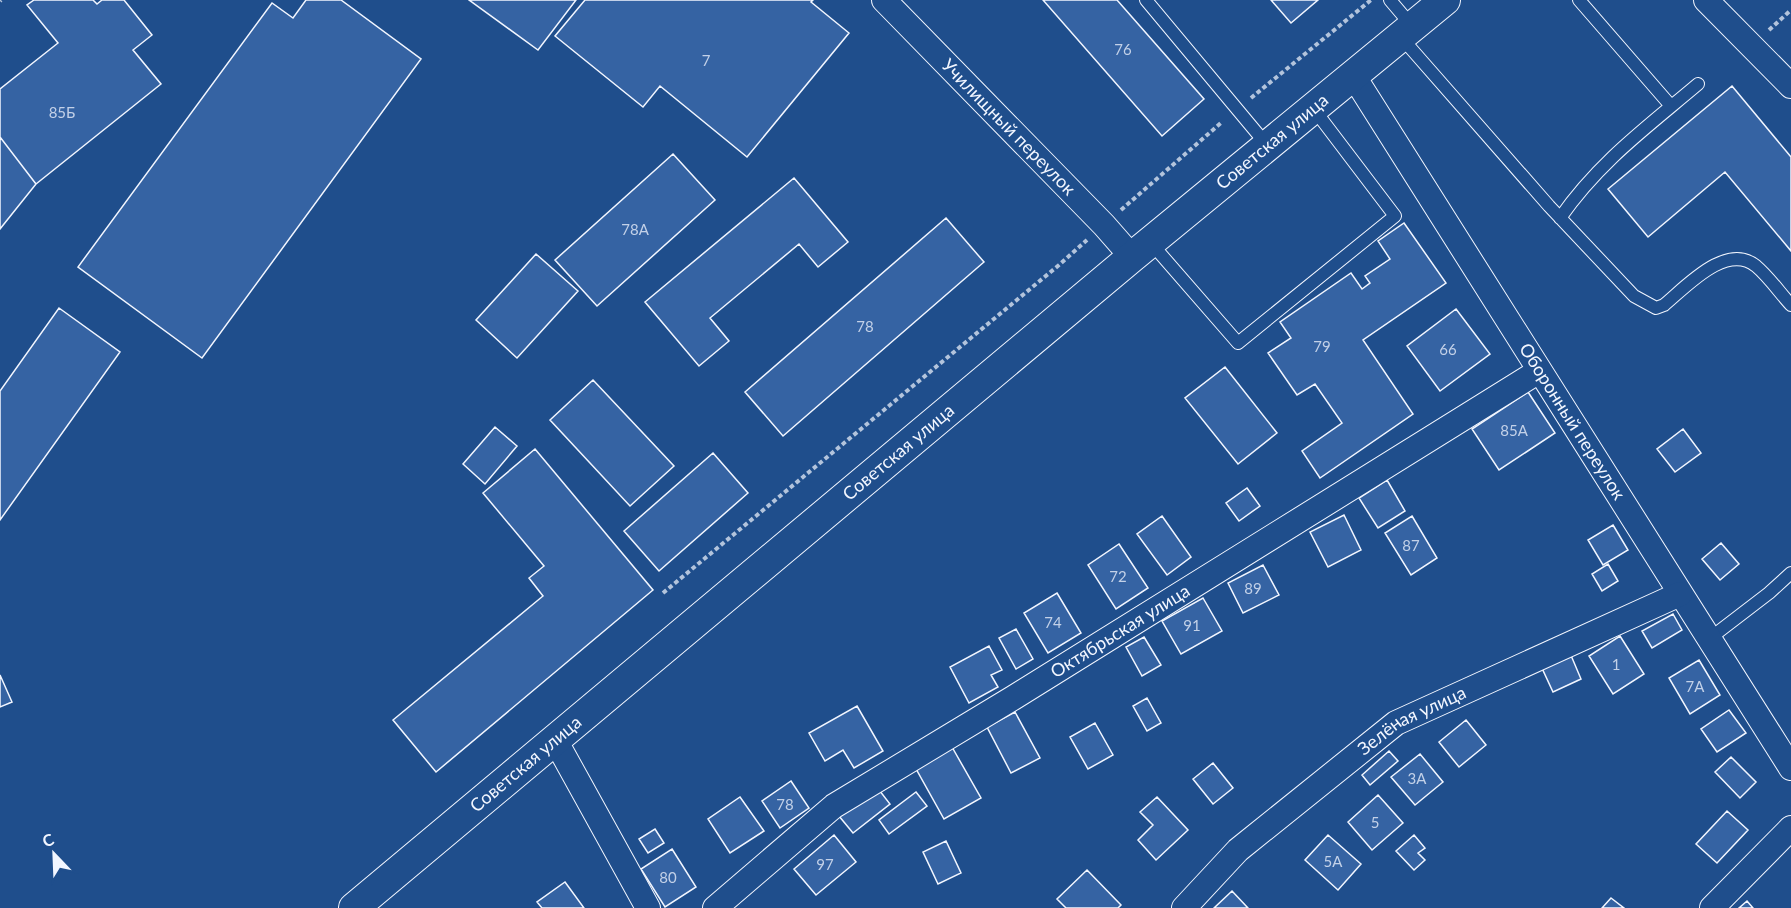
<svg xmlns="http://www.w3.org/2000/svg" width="1791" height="908" font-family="Lato,sans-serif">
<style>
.building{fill:#3563a3;stroke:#f2f6ff;stroke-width:1.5}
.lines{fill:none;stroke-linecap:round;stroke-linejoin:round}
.service-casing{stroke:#f2f6ff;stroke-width:14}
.minor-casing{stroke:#f2f6ff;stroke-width:26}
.tertiary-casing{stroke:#f2f6ff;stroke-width:32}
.path{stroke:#b3c4dc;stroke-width:4;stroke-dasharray:4.5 3;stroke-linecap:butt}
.service{stroke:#1f4e8c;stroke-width:12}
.minor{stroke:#1f4e8c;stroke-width:24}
.tertiary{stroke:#1f4e8c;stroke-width:30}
.labels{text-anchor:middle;stroke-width:4.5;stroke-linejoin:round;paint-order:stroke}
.number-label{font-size:15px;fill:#c3d1e8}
.street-label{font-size:18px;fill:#f2f6ff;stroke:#1f4e8c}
</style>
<rect width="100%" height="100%" fill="#1f4e8c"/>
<path class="building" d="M 34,0 L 93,0 L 97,4 L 102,0 L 124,0 L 152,35 L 133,50 L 161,84 L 36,184 L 0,137 L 0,89 L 58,43 L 27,5 Z
M 306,0 L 341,0 L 421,59 L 202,358 L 78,267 L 272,3 L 293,18 Z
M 469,0 L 576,0 L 538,50 Z
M 585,0 L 813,0 L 811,2 L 849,33 L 747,157 L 660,86 L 643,107 L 555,36 Z
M 1043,0 L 1117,0 L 1204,99 L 1162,136 Z
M 1271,0 L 1318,0 L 1291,23 Z
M 1732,86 L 1791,157 L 1791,251 L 1725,172 L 1648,237 L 1608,189 Z
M 0,137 L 36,184 L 0,229 Z
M 673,154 L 715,200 L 597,306 L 555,260 Z
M 794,178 L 848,242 L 818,267 L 799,244 L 710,318 L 729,341 L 699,366 L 645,302 Z
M 946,218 L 984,262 L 783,436 L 745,392 Z
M 1404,223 L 1446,283 L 1363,340 L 1413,414 L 1320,478 L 1302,451 L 1342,423 L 1315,384 L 1297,395 L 1268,353 L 1291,338 L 1280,322 L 1351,273 L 1362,289 L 1370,283 L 1365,276 L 1390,259 L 1378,241 Z
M 536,254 L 578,291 L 517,358 L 476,320 Z
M 59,308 L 120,352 L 0,520 L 0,391 Z
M 1456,309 L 1490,354 L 1440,391 L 1407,346 Z
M 1225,367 L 1277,433 L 1238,464 L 1185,398 Z
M 593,380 L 674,466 L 630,506 L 550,420 Z
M 1528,392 L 1555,433 L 1499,470 L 1472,429 Z
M 495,427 L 517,446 L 485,484 L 463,464 Z
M 1683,429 L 1701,453 L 1675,472 L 1657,449 Z
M 535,449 L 653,590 L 436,772 L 393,720 L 543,596 L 529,578 L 544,566 L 483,493 Z
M 713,453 L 748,493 L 659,571 L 624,531 Z
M 1387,480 L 1405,511 L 1378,528 L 1359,498 Z
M 1247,488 L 1260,506 L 1239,521 L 1226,503 Z
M 1344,515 L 1361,550 L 1328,567 L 1310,532 Z
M 1162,516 L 1191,557 L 1167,575 L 1137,534 Z
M 1412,516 L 1437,558 L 1411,575 L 1385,533 Z
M 1613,525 L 1628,550 L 1603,565 L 1588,540 Z
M 1721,543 L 1739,564 L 1720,580 L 1702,559 Z
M 1119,544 L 1148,588 L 1116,609 L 1088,565 Z
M 1608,564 L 1618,581 L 1602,591 L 1592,574 Z
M 1263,565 L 1279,595 L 1243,613 L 1228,583 Z
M 1057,593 L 1081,633 L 1048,653 L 1024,613 Z
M 1203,598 L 1222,631 L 1181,654 L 1162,621 Z
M 1673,614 L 1682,630 L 1652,648 L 1642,631 Z
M 1016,629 L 1033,659 L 1016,669 L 999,638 Z
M 1620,636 L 1644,674 L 1613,694 L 1589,656 Z
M 1144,637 L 1161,665 L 1142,676 L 1126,647 Z
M 989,646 L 1002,670 L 991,675 L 998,687 L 969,703 L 950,667 Z
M 1570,653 L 1581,679 L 1553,692 L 1541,666 Z
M 1699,660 L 1720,695 L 1690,714 L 1669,678 Z
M 0,675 L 12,702 L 0,707 Z
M 1147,698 L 1161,723 L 1147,731 L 1133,706 Z
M 857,706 L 883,751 L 854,768 L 843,750 L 825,761 L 809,733 Z
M 1729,710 L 1746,733 L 1717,752 L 1701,729 Z
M 1015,712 L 1040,758 L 1011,773 L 987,727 Z
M 1466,720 L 1486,745 L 1459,767 L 1439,742 Z
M 1095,723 L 1113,755 L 1088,769 L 1070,737 Z
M 952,747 L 981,798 L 944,819 L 915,767 Z
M 1389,751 L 1398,761 L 1370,785 L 1362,775 Z
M 1420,754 L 1443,782 L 1415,805 L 1391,777 Z
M 1731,757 L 1756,782 L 1740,798 L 1715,772 Z
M 1213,763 L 1233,788 L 1213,804 L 1193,779 Z
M 791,781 L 809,808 L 780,828 L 762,801 Z
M 876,786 L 890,804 L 853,833 L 839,816 Z
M 916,792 L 927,806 L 889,834 L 879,820 Z
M 1378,795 L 1403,823 L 1372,850 L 1348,822 Z
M 740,797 L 764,831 L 730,853 L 708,819 Z
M 1157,797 L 1188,830 L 1156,860 L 1138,840 L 1153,825 L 1140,812 Z
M 1727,811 L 1748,830 L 1717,863 L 1696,844 Z
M 655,829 L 664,843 L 648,853 L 639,839 Z
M 834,835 L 856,862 L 816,895 L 794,869 Z
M 1328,835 L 1361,864 L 1338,890 L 1305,860 Z
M 1414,835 L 1425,848 L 1418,853 L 1425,860 L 1414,870 L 1396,851 Z
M 946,841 L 961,873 L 938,884 L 923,852 Z
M 672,849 L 696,887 L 665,907 L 641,869 Z
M 1087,870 L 1121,905 L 1118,908 L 1066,908 L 1057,899 Z
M 565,882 L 584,908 L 542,908 L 537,902 Z
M 1232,891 L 1248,908 L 1214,908 Z
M 1611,898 L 1624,908 L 1602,908 Z
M 1747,901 L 1753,908 L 1739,908 Z"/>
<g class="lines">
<g class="service-casing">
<path id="service" d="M 1146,0 L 1267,145
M 1390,0 L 1412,26
M 1579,0 L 1671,106
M 1400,36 L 1549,206 L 1634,296 L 1656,308 L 1664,305 C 1686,287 1726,242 1756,266 C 1769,277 1780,293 1791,305
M 1560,218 C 1599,162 1646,128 1698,84
M 1151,243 L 1238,343 L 1395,216 L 1313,108
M 1709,639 L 1769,593 L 1791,573"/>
</g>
<g class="minor-casing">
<g id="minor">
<path id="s1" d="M 884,0 L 1104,225 L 1132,257"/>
<path d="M 1706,0 L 1791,86"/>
<path id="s2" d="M 1353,75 L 1791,768"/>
<path d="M 554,738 L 648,908"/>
<path id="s3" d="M 715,908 L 834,806 L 1013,698 L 1539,371"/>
<path id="s4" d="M 1184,908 L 1238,850 L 1396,723 L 1680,594"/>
<path d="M 1712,908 L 1791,828"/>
</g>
</g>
<g class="tertiary-casing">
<g id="tertiary">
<path id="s5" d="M 354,908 L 1132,257 L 1445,0"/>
</g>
</g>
<path class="path" d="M 0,1 L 1,0
M 1769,30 L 1791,10
M 1251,98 L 1371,0
M 1121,210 L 1222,122
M 663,593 L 1059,265 L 1087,240"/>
<use href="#service" class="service"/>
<use href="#minor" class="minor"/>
<use href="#tertiary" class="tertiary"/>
</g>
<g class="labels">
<g class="number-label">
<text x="1123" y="55">76</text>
<text x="706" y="66">7</text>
<text x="62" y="118">85Б</text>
<text x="635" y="235">78А</text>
<text x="865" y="332">78</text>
<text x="1322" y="352">79</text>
<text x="1448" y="355">66</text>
<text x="1514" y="436">85А</text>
<text x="1411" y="551">87</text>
<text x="1118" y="582">72</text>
<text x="1253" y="594">89</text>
<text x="1053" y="628">74</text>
<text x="1192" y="631">91</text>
<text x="1616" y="670">1</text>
<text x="1695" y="692">7А</text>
<text x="1417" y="784">3А</text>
<text x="785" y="810">78</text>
<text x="1375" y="828">5</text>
<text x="1333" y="867">5А</text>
<text x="825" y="870">97</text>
<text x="668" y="883">80</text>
</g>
<g class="street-label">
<text dy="6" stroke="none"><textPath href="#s1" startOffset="178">Училищный переулок</textPath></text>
<text dy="6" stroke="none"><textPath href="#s5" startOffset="1196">Советская улица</textPath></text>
<text dy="6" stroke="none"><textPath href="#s2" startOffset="410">Оборонный переулок</textPath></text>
<text dy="6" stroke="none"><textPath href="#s5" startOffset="710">Советская улица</textPath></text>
<text dy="6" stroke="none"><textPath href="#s3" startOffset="492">Октябрьская улица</textPath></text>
<text dy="6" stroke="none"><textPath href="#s4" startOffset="297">Зелёная улица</textPath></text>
<text dy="6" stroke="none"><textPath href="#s5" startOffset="224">Советская улица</textPath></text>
</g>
</g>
<g transform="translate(54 854) rotate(337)" stroke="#1f4e8c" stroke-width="4.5" paint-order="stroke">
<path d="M0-4.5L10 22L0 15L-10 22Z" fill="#f2f6ff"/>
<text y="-9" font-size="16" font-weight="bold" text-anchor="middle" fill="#f2f6ff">С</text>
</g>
</svg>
